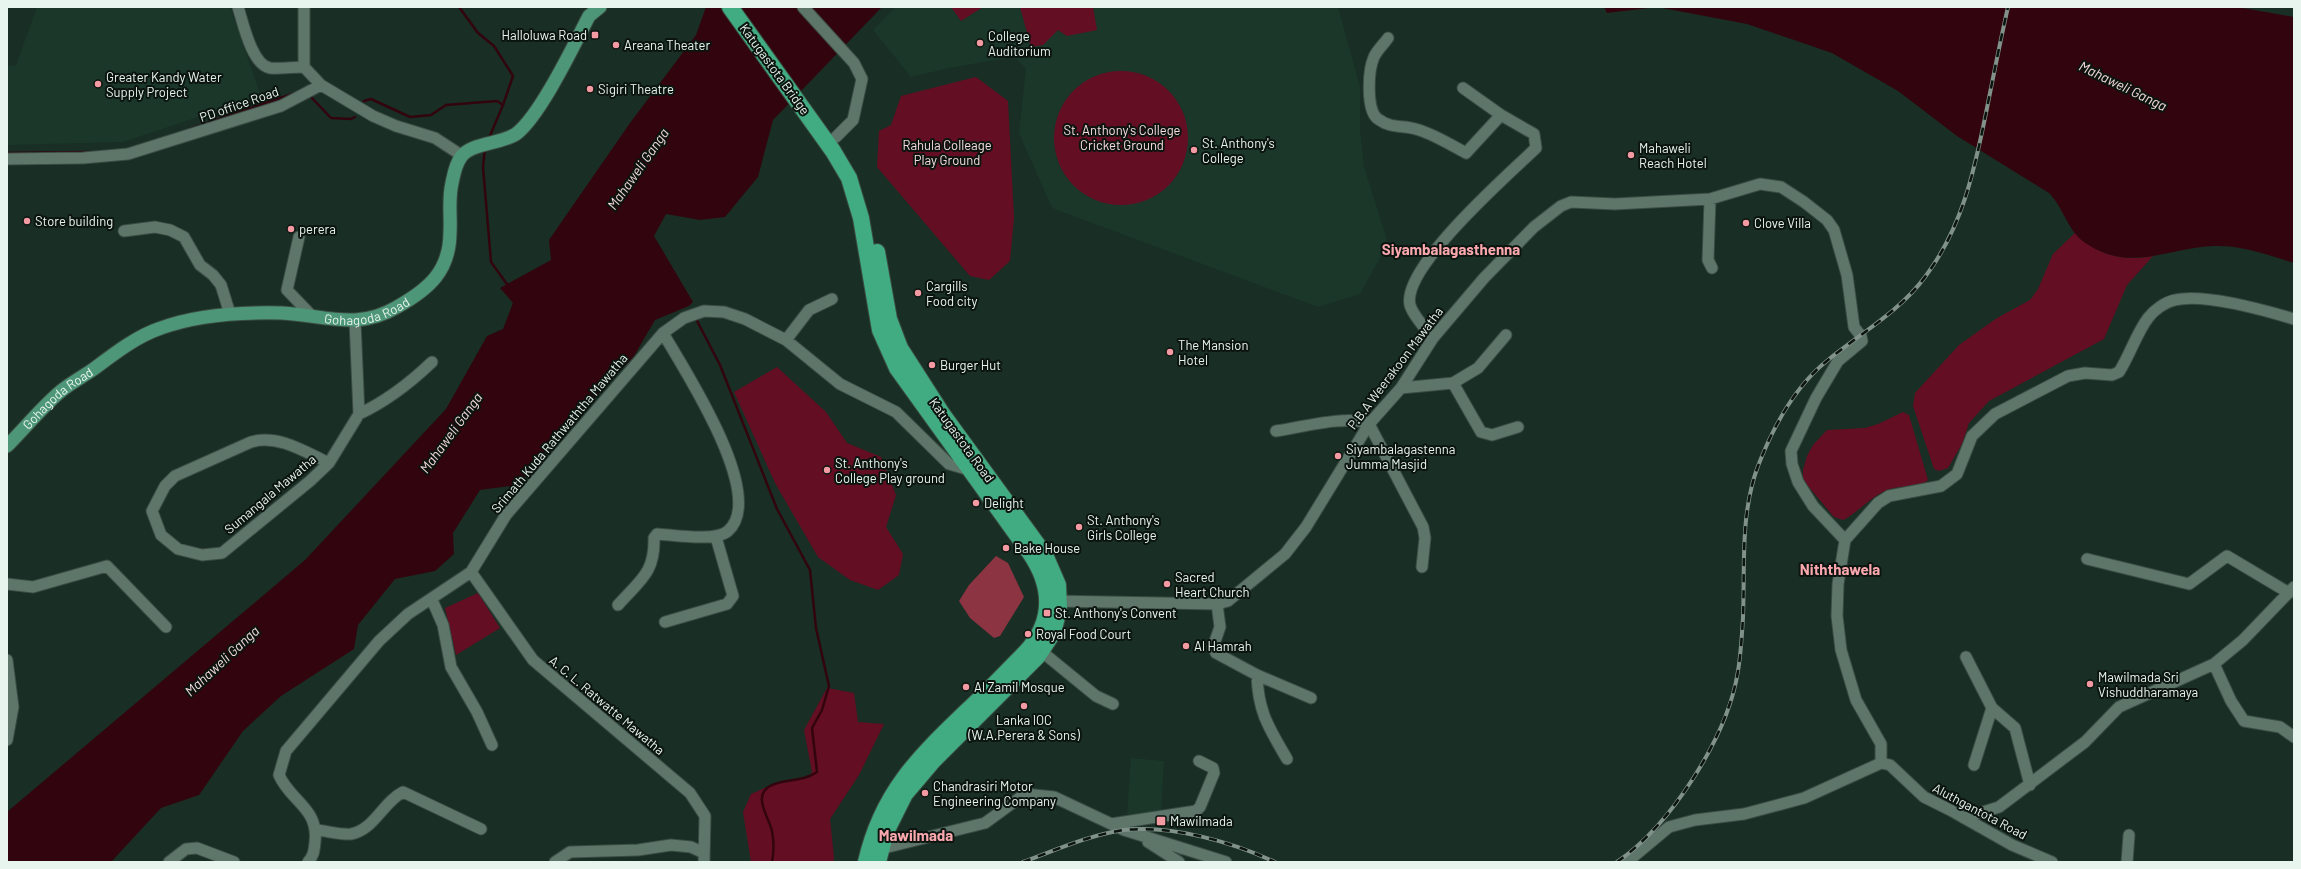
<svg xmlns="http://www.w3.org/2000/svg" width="2301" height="869" font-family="Barlow,sans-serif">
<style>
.built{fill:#1a372a}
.green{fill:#640e23}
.forest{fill:#8c3442}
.water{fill:#32050e}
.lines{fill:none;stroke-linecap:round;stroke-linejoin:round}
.stream{stroke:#32050e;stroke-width:2.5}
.minor-casing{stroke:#3a4c43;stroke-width:13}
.major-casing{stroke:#3a4c43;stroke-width:15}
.highway-casing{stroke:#3a4c43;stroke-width:18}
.minor{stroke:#5e756a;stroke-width:11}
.major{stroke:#4d9678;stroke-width:13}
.highway{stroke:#41ac82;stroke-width:16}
.rail-casing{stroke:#81928a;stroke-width:4}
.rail{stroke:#0b140f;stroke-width:2.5;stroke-dasharray:8;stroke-linecap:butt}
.poi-dot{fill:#f49aa3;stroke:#0b140f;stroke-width:1.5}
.labels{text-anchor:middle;stroke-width:4;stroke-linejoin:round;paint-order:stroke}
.poi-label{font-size:13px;fill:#e8f5ee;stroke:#0b140f;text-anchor:start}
.street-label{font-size:13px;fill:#e8f5ee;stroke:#0b140f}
.park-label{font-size:13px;fill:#f7dcde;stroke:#0b140f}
.water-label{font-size:14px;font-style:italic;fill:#f4dadb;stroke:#0b140f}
.quarter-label{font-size:15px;font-weight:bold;fill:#fca8af;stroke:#0b140f}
</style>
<rect width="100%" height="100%" fill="#192e24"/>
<path class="built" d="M 37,7 L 230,7 L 261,96 L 123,142 L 7,145 L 7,66 L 16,65 Z
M 896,7 L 1338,7 L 1360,87 L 1360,129 L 1364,167 L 1388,243 L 1360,294 L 1318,307 L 1052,208 L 1019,133 L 1026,68 L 1013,57 L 949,68 L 911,77 L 873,30 Z
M 1131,758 L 1164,761 L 1161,815 L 1127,814 Z"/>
<path class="green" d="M 951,7 L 983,7 L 961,21 Z
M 1020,7 L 1093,7 L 1097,30 L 1067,36 L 1058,30 L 1043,45 L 1031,47 Z
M1054 138a67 67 0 1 1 134 0a67 67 0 1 1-134 0Z
M 976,77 L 1008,101 L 1014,218 L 1010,261 L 989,280 L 970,276 L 877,167 L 879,131 L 891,125 L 901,96 Z
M 2075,233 C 2097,255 2122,262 2153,256 L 2127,285 L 2104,339 L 1989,401 L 1969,423 L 1962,444 L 1948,468 L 1939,471 L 1934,469 L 1913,406 L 1915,393 L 1959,345 L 1997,318 L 2030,300 L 2038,289 L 2053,254 Z
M 777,367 L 826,412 L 847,443 L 881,457 L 896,495 L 886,527 L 903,554 L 899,575 L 878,590 L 850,580 L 818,557 L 775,483 L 734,392 Z
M 1903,412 L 1909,415 L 1928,480 C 1918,490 1901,484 1887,490 C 1870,497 1859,512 1843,520 L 1834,517 L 1803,480 L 1803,470 L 1807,456 L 1813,445 L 1827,430 L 1865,428 L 1878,424 Z
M 478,593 L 500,628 L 456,655 L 445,608 Z
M 827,688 L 854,693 L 858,722 L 884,724 L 859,775 L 830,819 L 834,858 L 833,862 L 751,862 L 743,812 L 751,794 L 771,785 L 809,778 L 812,772 L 804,730 Z"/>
<path class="forest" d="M 996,556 L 1008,563 L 1024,597 L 1000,636 L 994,638 L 970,618 L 959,601 L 969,585 Z"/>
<path class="water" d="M 706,7 L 882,7 L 773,120 L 758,177 L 725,217 L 700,220 L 666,214 L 654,236 L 693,302 L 689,306 L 655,320 L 634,356 L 562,432 L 518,485 L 480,490 L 453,533 L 454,554 L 435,571 L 395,579 L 358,625 L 354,649 L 281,696 L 243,731 L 199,795 L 161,808 L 111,862 L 7,862 L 7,812 L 305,560 L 446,409 L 487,336 L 503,329 L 513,303 L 500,288 L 551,260 L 549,240 L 630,123 L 696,35 Z
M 1604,7 L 2237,7 L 2294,17 L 2294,263 C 2268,255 2242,245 2214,246 C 2165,248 2130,274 2084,242 C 2068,231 2063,207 2049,193 L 1957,136 L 1898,91 L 1832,53 L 1747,24 L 1657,7 L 1607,13 Z"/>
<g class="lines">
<path class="stream" d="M 459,7 L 478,33 L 494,46 L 513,76 L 503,105
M 311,97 L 331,118 L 351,119 L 355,117
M 364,101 L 371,99 L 410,117 L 431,115 L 446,105 L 497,101 L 503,105 L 489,138
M 190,129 L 295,93
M 485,148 L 483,167 L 491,262 L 509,287
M 7,153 L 92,152
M 695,317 L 720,365 L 777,509 L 810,570 L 816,628 L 829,686 L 822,710 L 812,728 L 817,772 C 801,783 784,778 770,786 C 752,796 769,817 772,831 C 774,841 774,852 772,862"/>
<g class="minor-casing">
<path id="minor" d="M 238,7 C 243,23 252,65 270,68 C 281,69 293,67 304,67 L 321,85
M 304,7 L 304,67
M 803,7 L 854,63 L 862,79 L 853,120 L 836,137
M 1388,38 C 1384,44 1377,50 1374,57 C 1368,70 1366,111 1378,119 C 1393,130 1404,124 1419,130 C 1435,135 1451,145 1466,153 L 1501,115
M 7,159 L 83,158 L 128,154 L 281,106 L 321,85 L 373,116 L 396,126 L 435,138 L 461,155
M 1710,199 L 1708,260 L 1712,268
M 124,231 L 155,227 L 170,230 L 184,237 L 200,265 L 213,275 L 221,285 L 230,314
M 299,237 L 287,290 L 312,316
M 1433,338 C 1426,329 1413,316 1410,305 C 1401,268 1509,174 1536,148 L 1534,134 L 1501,115 L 1463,88
M 786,340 L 809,310 L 832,299
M 1453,383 L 1481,432 L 1492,435 L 1518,427
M 1401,388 L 1453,383 L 1478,368 L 1506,335
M 359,414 C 387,401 410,383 432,362
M 1276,431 C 1298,428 1350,414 1369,424 L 1423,527 L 1425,538 L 1422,567
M 329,463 C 305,452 278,434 251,442 L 175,476 L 165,486 L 152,511 L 161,535 L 178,549 L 202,555 L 222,553 L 310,481 L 329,463 L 359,414 L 355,321
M 2087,559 L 2189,584 L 2227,556 L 2289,593
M 471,572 L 533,660 L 690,793 L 705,816 L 704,862
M 7,584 L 33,587 L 107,566 L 166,627
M 432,600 L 443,625 L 451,667 L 477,712 L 492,745
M 1053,601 L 1217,604 L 1228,601 L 1285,554 L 1306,527 L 1369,424 L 1401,388 L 1433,338 L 1484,278 L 1534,227 L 1561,206 L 1571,202 L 1615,204 L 1710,199 L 1760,184 L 1781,187 L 1804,202 L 1827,220 L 1834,230 L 1847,275 L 1854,327 L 1861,336 L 1862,341 L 1838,361 L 1816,398 L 1791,451 L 1792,464 L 1798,482 L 1813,506 L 1845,540
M 1217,604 L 1220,627 L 1213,647 L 1216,653 L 1257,675 L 1311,698
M 618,605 C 640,580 655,573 654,538 L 657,534 C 674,535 715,542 728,531 C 768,496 683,368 663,333
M 665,622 L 727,604 L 733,596 L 716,537
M 1041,651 L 1096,696 L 1113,704
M 1966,657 L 1992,708 L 2015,728 L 2030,785
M 7,660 L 13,707 L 7,740
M 2214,664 L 2231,701 L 2244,721 L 2280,727 L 2294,737
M 1257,675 C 1258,712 1269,728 1287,759
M 1881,763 L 1881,744 L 1856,700 L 1841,650 L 1837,616 L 1838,584 L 1845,540 L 1878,503 L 1889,496 L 1941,486 L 1957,474 L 1972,436 L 1995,414 L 2068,376 L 2085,373 L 2112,375 L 2119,372 C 2130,355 2136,334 2148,318 C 2154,310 2165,302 2175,300 C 2204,293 2264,310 2294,319
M 1881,763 L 1890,765 L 1924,797 L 1952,811 L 2012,845 L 2052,862
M 1974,765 L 1992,708
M 1964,818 L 1999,807 L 2085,742 L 2119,707 L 2214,664 L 2243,640 L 2294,587
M 1111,824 L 1196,811 L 1200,807 L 1214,773 L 1213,768 L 1199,761
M 317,830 C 327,831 341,835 351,834 C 374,830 383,802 403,792 L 481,829
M 1148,842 L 1179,862
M 876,850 L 985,823 L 1025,794 L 1054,797 L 1124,830 L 1226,862
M 169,862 L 186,849 L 197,848 L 234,862
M 308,862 C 314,855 314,851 315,842 C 319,808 290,801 279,775 L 286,751 L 379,641 L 408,614 L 471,572 L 506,515 L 663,333 L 684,318 L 704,311 L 724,312 L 745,319 L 786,340 L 840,384 L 896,412 L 949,464 L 973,471
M 555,862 L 570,852 L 638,850 L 671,845 L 691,847 L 704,853
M 1627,862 L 1669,827 L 1695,820 L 1744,814 L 1804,798 L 1881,763
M 2127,862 L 2129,835"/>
</g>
<g class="major-casing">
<g id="major">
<path id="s1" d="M 7,446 C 25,428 42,407 61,391 C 72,382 84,376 95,368 C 115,353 137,336 161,328 C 199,314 242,312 282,313 C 324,315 357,331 397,307 C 429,289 450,271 450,232 C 451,216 448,200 452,183 C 454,174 455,165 461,157 C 470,143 501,144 516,134 C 540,116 574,45 589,16 L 600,7"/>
</g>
</g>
<g class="highway-casing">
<path id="highway" d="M 730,7 L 833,151 L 849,178 L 861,218 L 880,330 L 897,368 L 1030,553 C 1053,587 1054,622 1025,653 C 1007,671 990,689 971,707 C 921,755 882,791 866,862
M 877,252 L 889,319 L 900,348 L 943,415 L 1045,555 L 1058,585 L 1059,609 L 1053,633 L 1037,657 L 933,761 L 905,794 L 886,832 L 878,862"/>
</g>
<use href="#minor" class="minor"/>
<use href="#major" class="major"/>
<use href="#highway" class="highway"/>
<g class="rail-casing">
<path id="rail" d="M 1023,862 C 1056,850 1089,835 1124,830 C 1173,825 1232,842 1275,862
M 1617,862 C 1671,825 1728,736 1738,671 C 1741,653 1742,634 1743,617 C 1745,566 1740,514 1758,466 C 1773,427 1795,386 1828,360 C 1861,333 1899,312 1925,277 C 1962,228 1974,172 1986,113 C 1993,78 2000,42 2008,7"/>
</g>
<use href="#rail" class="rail"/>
</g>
<g class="poi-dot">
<rect x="591" y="31" width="8" height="8" rx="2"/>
<circle cx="980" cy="43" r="4"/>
<circle cx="616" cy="45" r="4"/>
<circle cx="98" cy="84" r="4"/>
<circle cx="590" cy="89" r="4"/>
<circle cx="1194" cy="150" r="4"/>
<circle cx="1631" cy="155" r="4"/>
<circle cx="27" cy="221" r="4"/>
<circle cx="1746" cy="223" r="4"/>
<circle cx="291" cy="229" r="4"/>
<circle cx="918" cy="293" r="4"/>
<circle cx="1170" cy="352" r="4"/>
<circle cx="932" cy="365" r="4"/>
<circle cx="1338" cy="456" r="4"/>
<circle cx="827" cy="470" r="4"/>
<circle cx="976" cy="503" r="4"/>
<circle cx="1079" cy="527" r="4"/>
<circle cx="1006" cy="548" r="4"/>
<circle cx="1167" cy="584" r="4"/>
<rect x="1043" y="609" width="8" height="8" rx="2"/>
<circle cx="1028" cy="634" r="4"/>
<circle cx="1186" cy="646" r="4"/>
<circle cx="2090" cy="684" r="4"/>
<circle cx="966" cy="687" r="4"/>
<circle cx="1024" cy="706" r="4"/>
<circle cx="925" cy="793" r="4"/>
<rect x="1156" y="816" width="10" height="10" rx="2"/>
</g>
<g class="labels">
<g class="poi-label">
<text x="587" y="40" text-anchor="end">Halloluwa Road</text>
<text x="988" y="41">College<tspan x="988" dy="15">Auditorium</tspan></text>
<text x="624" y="50">Areana Theater</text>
<text x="106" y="82">Greater Kandy Water<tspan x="106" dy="15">Supply Project</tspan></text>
<text x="598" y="94">Sigiri Theatre</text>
<text x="1202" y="148">St. Anthony's<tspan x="1202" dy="15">College</tspan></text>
<text x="1639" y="153">Mahaweli<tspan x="1639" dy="15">Reach Hotel</tspan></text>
<text x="35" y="226">Store building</text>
<text x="1754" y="228">Clove Villa</text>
<text x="299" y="234">perera</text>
<text x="926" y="291">Cargills<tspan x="926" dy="15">Food city</tspan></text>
<text x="1178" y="350">The Mansion<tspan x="1178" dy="15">Hotel</tspan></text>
<text x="940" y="370">Burger Hut</text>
<text x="1346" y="454">Siyambalagastenna<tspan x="1346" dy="15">Jumma Masjid</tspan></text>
<text x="835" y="468">St. Anthony's<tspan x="835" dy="15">College Play ground</tspan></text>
<text x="984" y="508">Delight</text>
<text x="1087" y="525">St. Anthony's<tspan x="1087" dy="15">Girls College</tspan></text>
<text x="1014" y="553">Bake House</text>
<text x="1175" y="582">Sacred<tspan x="1175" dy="15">Heart Church</tspan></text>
<text x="1055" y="618">St. Anthony's Convent</text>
<text x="1036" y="639">Royal Food Court</text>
<text x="1194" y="651">Al Hamrah</text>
<text x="2098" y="682">Mawilmada Sri<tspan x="2098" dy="15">Vishuddharamaya</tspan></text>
<text x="974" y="692">Al Zamil Mosque</text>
<text x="1024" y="725" text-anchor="middle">Lanka IOC<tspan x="1024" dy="15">(W.A.Perera &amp; Sons)</tspan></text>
<text x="933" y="791">Chandrasiri Motor<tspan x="933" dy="15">Engineering Company</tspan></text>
<text x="1170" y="826">Mawilmada</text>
</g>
<g class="street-label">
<text transform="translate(775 69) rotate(54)" y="5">Katugastota Bridge</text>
<text transform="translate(239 104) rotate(-19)" y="5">PD office Road</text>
<text dy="5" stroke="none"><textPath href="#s1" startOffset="405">Gohagoda Road</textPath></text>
<text transform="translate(1395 368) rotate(-53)" y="5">P.B.A Weerakoon Mawatha</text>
<text dy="5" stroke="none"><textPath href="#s1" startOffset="70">Gohagoda Road</textPath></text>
<text transform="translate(559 433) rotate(-50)" y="5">Srimath Kuda Rathwaththa Mawatha</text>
<text transform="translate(962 440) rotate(54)" y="5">Katugastota Road</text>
<text transform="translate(270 494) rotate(-40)" y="5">Sumangala Mawatha</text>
<text transform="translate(607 705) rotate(40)" y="5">A. C. L. Ratwatte Mawatha</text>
<text transform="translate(1980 811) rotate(28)" y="5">Aluthgantota Road</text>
</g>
<g class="park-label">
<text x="1122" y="135">St. Anthony's College<tspan x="1122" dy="15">Cricket Ground</tspan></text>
<text x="947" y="150">Rahula Colleage<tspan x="947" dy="15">Play Ground</tspan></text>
</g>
<g class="water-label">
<text transform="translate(2123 86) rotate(26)" y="5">Mahaweli Ganga</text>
<text transform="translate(638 169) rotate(-55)" y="5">Mahaweli Ganga</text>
<text transform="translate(451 433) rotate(-54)" y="5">Mahaweli Ganga</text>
<text transform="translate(222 661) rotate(-43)" y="5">Mahaweli Ganga</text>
</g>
<g class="quarter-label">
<text x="1451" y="255">Siyambalagasthenna</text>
<text x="1840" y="575">Niththawela</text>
<text x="916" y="841">Mawilmada</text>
</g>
</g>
<rect width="2301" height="869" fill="none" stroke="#e8f5ee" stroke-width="16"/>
</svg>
